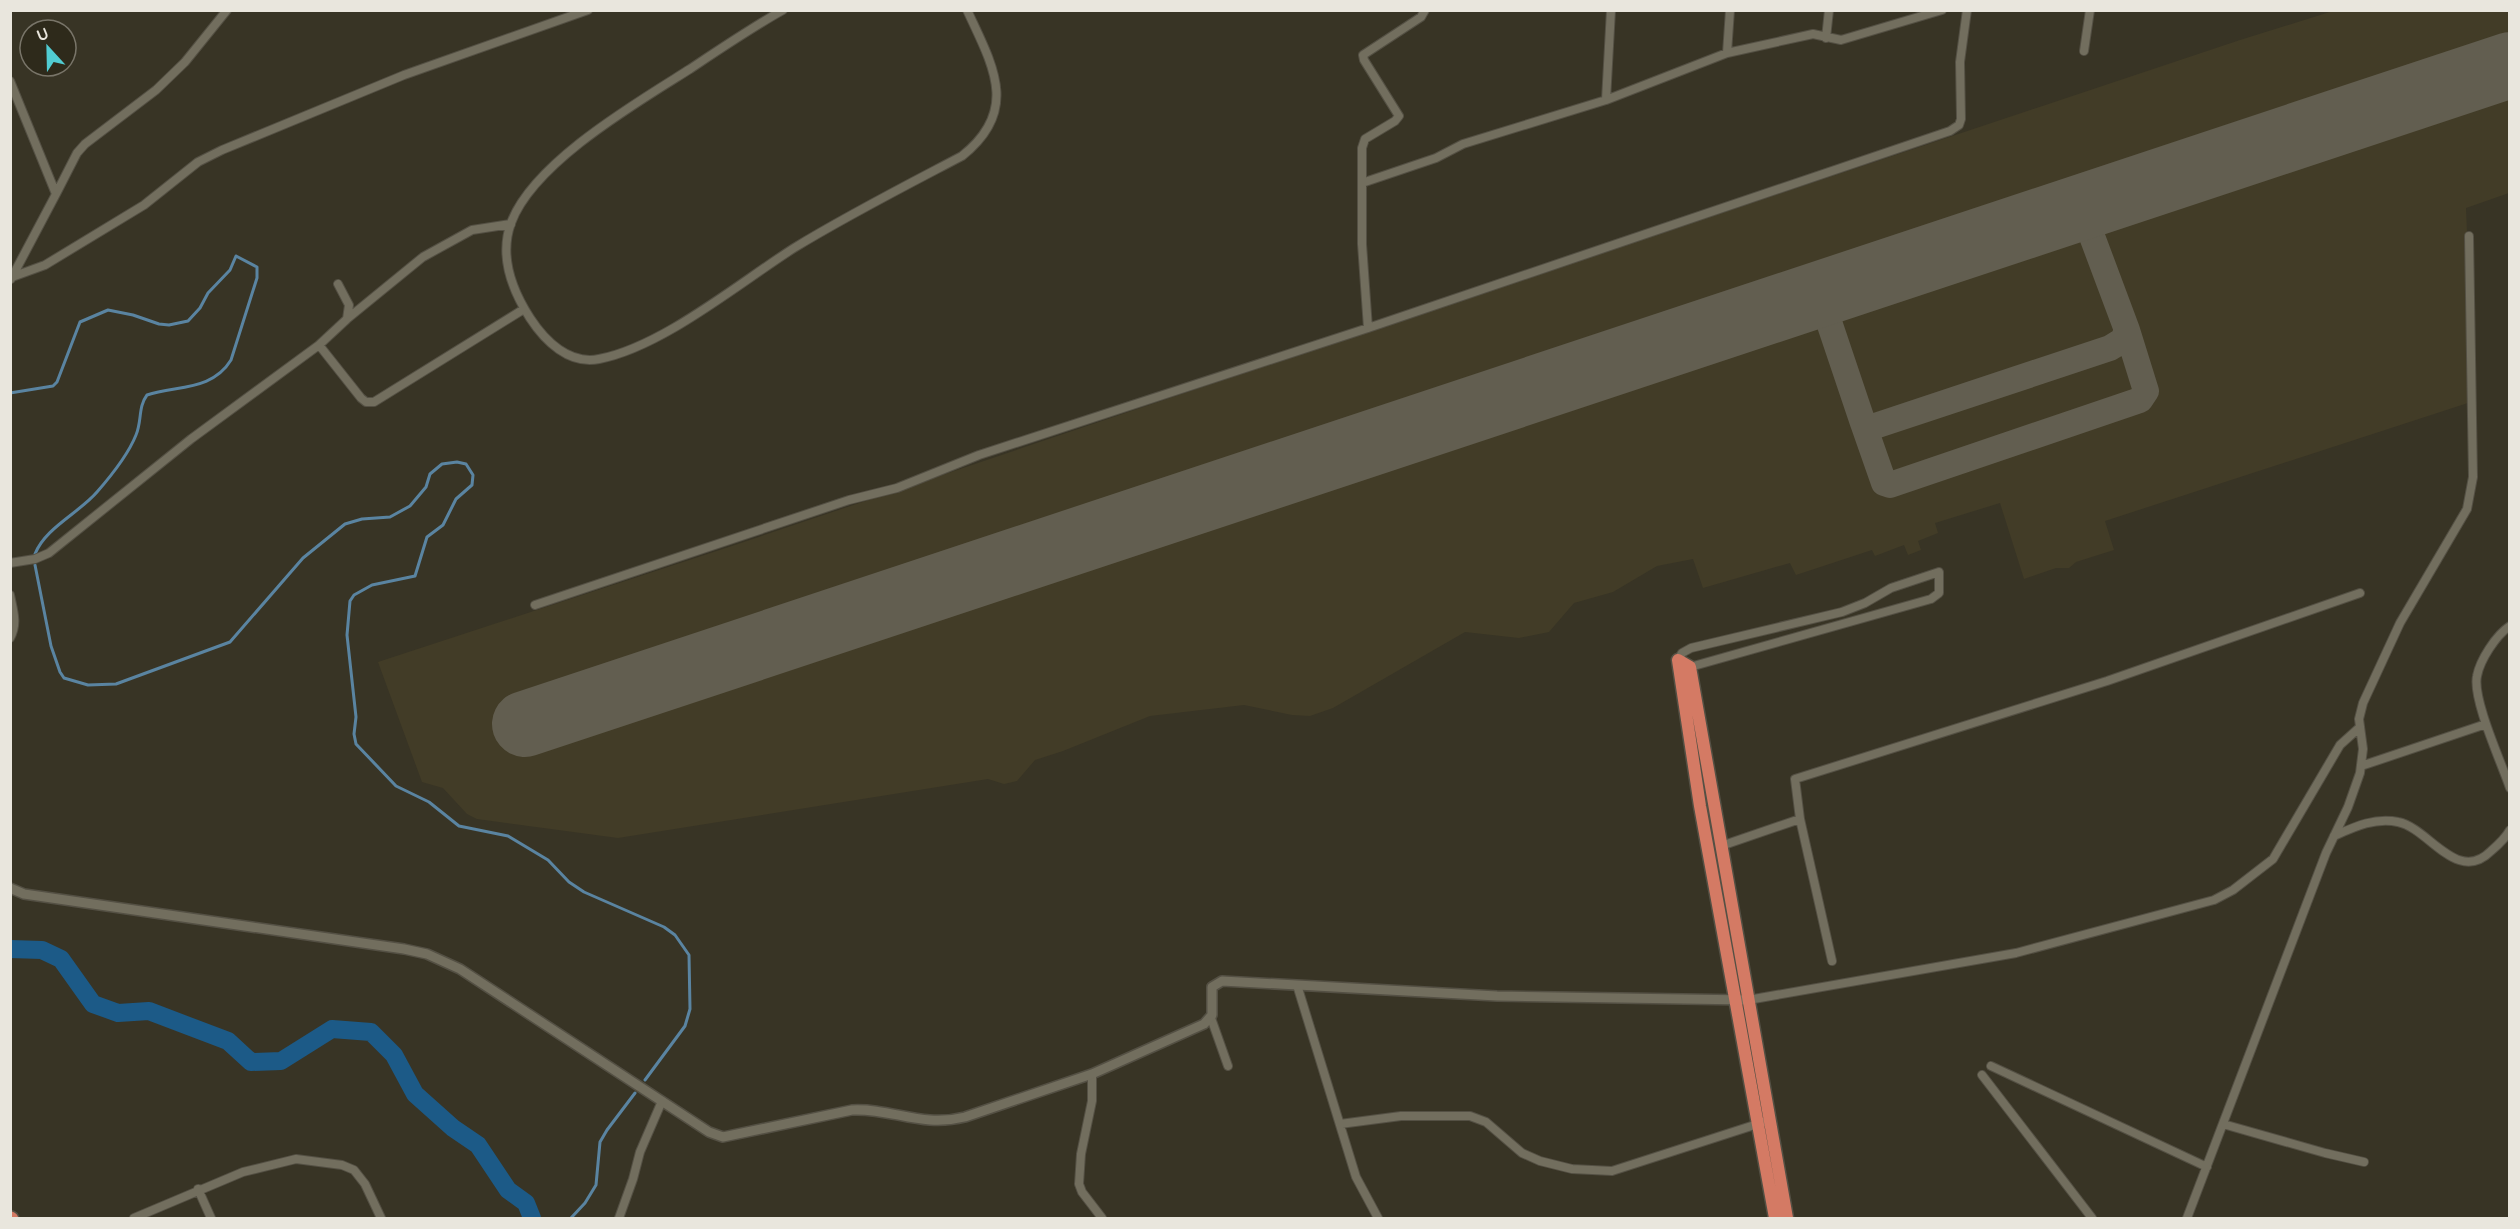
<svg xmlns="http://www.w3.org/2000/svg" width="2520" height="1229" font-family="Quicksand,sans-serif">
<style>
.built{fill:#423c27}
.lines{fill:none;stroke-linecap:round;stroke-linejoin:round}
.stream{stroke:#5a84a1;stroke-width:3}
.river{stroke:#1c5a87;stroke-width:18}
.taxiway{stroke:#625e50;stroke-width:26}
.runway{stroke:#625e50;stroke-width:66}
.minor-casing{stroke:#545044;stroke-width:10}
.tertiary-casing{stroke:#545044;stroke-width:12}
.trunk-casing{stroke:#545044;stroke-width:15}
.minor{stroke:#726e5e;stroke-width:8}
.tertiary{stroke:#726e5e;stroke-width:9}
.trunk{stroke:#d47a64;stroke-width:12}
</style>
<rect width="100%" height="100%" fill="#383425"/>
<path class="built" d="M 2333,11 L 2509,11 L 2509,193 L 2466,208 L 2470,305 L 2471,402 L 2105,521 L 2114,550 L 2076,562 L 2069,568 L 2056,568 L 2024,579 L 2000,503 L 1935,523 L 1938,533 L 1918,541 L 1921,550 L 1908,555 L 1904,545 L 1875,556 L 1872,550 L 1796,575 L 1790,563 L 1703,588 L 1693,559 L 1657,566 L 1613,592 L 1574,603 L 1549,632 L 1519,638 L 1465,632 L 1333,708 L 1310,716 L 1292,715 L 1244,705 L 1150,716 L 1063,751 L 1035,760 L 1017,781 L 1004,784 L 988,779 L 618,838 L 477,819 L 467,814 L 443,788 L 422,782 L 378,662 L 732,546 L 1407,318 L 2240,40 Z"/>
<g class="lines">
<path class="stream" d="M 10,393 L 53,386 L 57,382 L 80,322 L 108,310 L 133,315 L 159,324 L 169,325 L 188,321 L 200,308 L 208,293 L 230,270 L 236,256 L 257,267 L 257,278 L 231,360 C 212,391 177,385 147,395 C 138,407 142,421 136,435 C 128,455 111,476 97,492 C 79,513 45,528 35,554
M 35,565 L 51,646 L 60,672 L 64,678 L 88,685 L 116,684 L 230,642 L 303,558 L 345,524 L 362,519 L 390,517 L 410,506 L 426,487 L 430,474 L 442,464 L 457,462 L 466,464 L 473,475 L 472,485 L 456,499 L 443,525 L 427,537 L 415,576 L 372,585 L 354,595 L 350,601 L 347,635 L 356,717 L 354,734 L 356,744 L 396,786 L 429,802 L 459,826 L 508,836 L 548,860 L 569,882 L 584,892 L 664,927 L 675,935 L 689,955 L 690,1009 L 685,1026 L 645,1080
M 571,1218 L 585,1203 L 596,1185 L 600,1142 L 607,1130 L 635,1093"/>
<path class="river" d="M 10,949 L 42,950 L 61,959 L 93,1004 L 118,1013 L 149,1011 L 228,1041 L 251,1062 L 281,1061 L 332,1029 L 371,1032 L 394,1055 L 415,1094 L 453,1128 L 478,1145 L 508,1190 L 526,1203 L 532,1218"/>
<path class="taxiway" d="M 2109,198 L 2093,213 L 2090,231 L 2127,330
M 2057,215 L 2079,219 L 2090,231
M 1847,285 L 1832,300 L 1828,319 L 1863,423
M 1790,304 L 1811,305 L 1828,319
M 2127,330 L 2146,391 L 2140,400 L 1890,485 L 1884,483 L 1863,423 L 1872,427 L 2110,348 L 2123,340 Z"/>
<path class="runway" d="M 525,724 L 2510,65"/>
<g class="minor-casing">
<path id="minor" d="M 783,10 C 751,28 720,49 690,69 C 636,103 533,163 511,223 C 499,256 512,290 530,318 C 545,341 569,365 599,359 C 662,347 739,283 794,248 C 848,215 905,186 962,156 C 1020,110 993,66 967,10
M 1425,10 L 1421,17 L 1363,55 L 1364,60 L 1399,116 L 1395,121 L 1365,139 L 1362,148 L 1362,183 L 1436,158 L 1463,144 L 1606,100 L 1611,10
M 1826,38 L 1829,10
M 2084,51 L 2090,10
M 1727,53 L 1730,10
M 10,81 L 56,194 L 11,279
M 1606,100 L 1727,53 L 1813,34 L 1841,40 L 1942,10
M 1362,183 L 1362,244 L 1368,328
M 56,194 L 77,153 L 85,144 L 156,90 L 185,62 L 227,10
M 12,277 L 45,265 L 144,205 L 198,162 L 222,150 L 404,75 L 588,10
M 347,319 L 423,257 L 472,230 L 511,224
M 319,345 L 347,319 L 349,305 L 338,284
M 10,563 L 35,559 L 49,553 L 191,439 L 319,345 L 361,398 L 366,402 L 374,402 L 524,309
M 10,595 C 13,610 18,624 10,638
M 535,605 L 849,500 L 897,488 L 979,455 L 1368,328 L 1950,131 L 1959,125 L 1961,119 L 1960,62 L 1967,10
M 2510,626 C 2496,635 2480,660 2477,676 C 2472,699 2502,764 2510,788
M 1678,660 L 1682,653 L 1691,648 L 1842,612 L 1865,603 L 1891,588 L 1939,572 L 1939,593 L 1931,599 L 1690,667
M 2361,766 L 2486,724
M 2334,836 C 2354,827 2375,817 2398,822 C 2429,828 2457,885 2491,851 C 2498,845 2505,839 2510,830
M 1721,846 L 1800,819
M 1832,961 L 1800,819 L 1795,779 L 2107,681 L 2360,593
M 1297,985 L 1356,1177 L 1378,1218
M 1748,1000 L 2016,953 L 2214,900 L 2233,890 L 2273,859 L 2340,745 L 2360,727
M 1211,1018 L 1228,1066
M 1991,1066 L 2207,1167
M 1092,1074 L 1092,1101 L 1081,1154 L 1079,1184 L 1082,1192 L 1102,1218
M 1982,1075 L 2092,1218
M 1340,1124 L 1401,1116 L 1470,1116 L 1486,1122 L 1522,1153 L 1540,1161 L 1572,1169 L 1612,1171 L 1770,1120
M 2223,1124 L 2325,1153 L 2364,1162
M 198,1189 L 211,1218
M 134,1218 L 243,1172 L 296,1159 L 342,1165 L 354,1170 L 365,1184 L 381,1218
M 619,1218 L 633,1179 L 640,1152 L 662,1101
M 2187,1218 L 2326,853 L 2348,807 L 2360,773 L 2363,749 L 2359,719 L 2363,703 L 2400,623 L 2467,509 L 2473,477 L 2469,236"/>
</g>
<g class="tertiary-casing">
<path id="tertiary" d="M 10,888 L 24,894 L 404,949 L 427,954 L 460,969 L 709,1132 L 723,1137 L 852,1110 C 893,1108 921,1128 965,1117 L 1092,1074 L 1204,1024 L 1212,1015 L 1212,987 L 1222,981 L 1497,996 L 1748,1000"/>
</g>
<g class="trunk-casing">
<path id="trunk" d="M 10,1217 L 12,1218
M 1775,1218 L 1700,806 L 1678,660 L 1690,667 L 1787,1218"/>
</g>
<use href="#minor" class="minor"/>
<use href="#tertiary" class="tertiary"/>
<use href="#trunk" class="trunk"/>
</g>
<rect width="2520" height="1229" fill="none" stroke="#e9e6dd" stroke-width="24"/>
<g transform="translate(48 48) rotate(338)"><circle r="28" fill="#2e2a1b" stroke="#797569" stroke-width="1.5"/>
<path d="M0-4.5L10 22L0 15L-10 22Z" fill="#51ccd2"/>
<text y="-9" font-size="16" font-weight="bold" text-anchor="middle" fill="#e9e6dd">U</text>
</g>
</svg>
